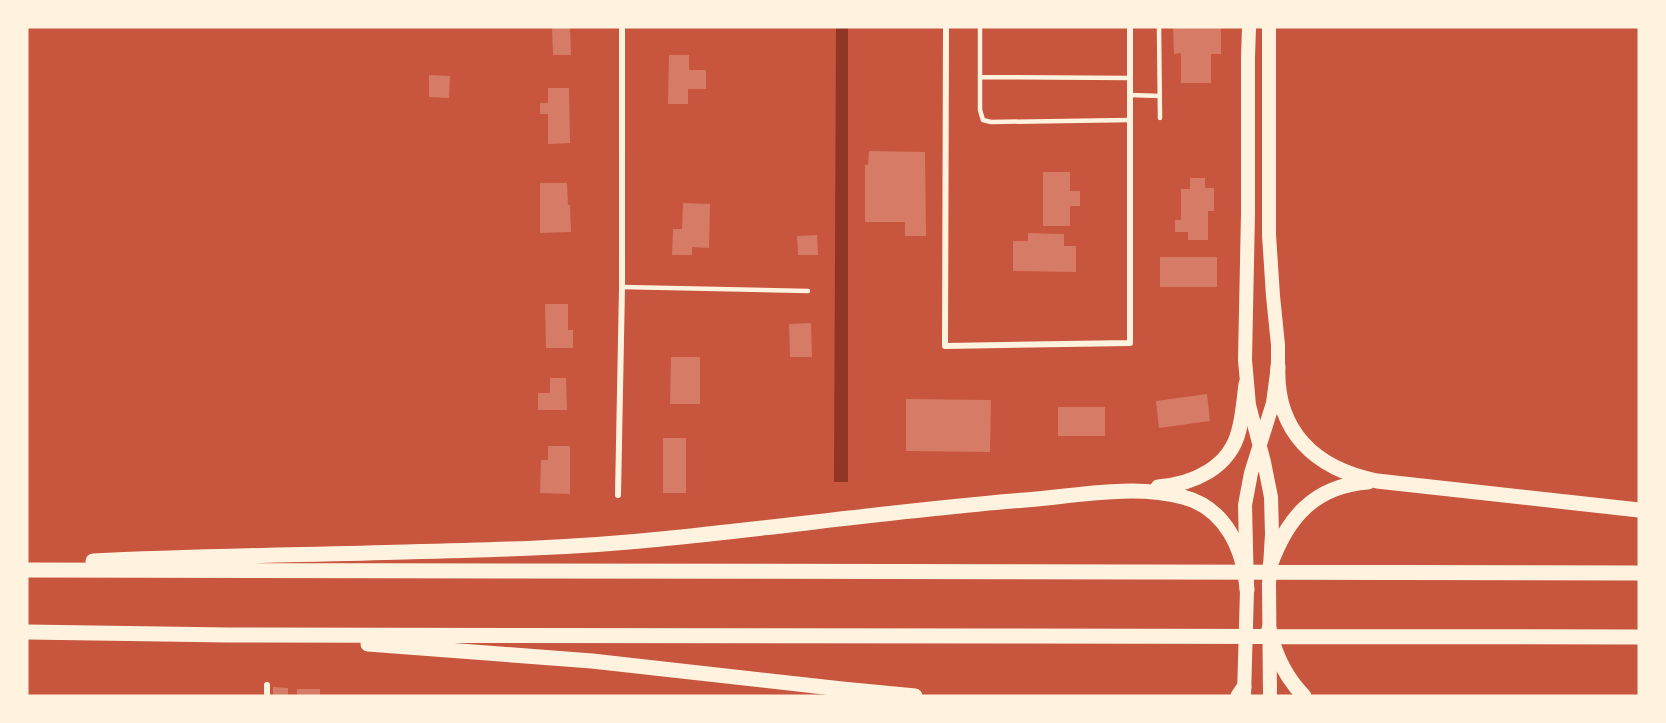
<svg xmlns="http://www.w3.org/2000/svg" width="1666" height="723" font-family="Spectral,serif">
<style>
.water{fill:#8f3625}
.building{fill:#d67c66}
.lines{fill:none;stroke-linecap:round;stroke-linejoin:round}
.service{stroke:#fff3e0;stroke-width:4.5}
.minor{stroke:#fff3e0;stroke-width:6}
.primary{stroke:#fff3e0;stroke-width:14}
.motorway{stroke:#fff3e0;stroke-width:15}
</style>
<rect width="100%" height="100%" fill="#c8553d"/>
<path class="water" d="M 836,27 L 848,27 L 848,482 L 834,482 Z"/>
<path class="building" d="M 552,27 L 570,27 L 571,55 L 553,55 Z
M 1173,27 L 1221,27 L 1221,54 L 1211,54 L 1211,83 L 1181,83 L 1181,53 L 1174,54 Z
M 669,55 L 689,55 L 689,70 L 706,70 L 706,89 L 688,89 L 688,104 L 668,104 Z
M 429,75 L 450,76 L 449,98 L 429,97 Z
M 548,88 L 569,88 L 570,143 L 548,144 L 548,114 L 540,114 L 540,103 L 548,103 Z
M 869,151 L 925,152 L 926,236 L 905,236 L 905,222 L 865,222 L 865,165 L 868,165 Z
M 1043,172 L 1070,172 L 1070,191 L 1080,191 L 1080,206 L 1070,206 L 1070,226 L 1043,226 Z
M 1190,178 L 1205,178 L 1205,188 L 1214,188 L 1214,211 L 1208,211 L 1208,240 L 1188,240 L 1188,232 L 1175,232 L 1175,220 L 1181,220 L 1181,189 L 1190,189 Z
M 540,183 L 567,183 L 568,205 L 570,205 L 571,232 L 540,233 Z
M 683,203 L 710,204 L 709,248 L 692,247 L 692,255 L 672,255 L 673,229 L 682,229 Z
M 1028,233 L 1064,234 L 1064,246 L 1076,246 L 1076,272 L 1013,271 L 1013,241 L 1028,241 Z
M 817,235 L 818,255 L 798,255 L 797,236 Z
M 1160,257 L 1217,257 L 1217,287 L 1160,287 Z
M 545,304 L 568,304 L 568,330 L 573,330 L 573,348 L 546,348 Z
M 811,323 L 812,357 L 790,357 L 789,324 Z
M 671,357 L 700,357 L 700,404 L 670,404 Z
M 550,378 L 566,378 L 567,410 L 538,410 L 538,393 L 550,393 Z
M 1207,394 L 1210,421 L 1159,428 L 1156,401 Z
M 906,399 L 991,400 L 990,452 L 906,451 Z
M 1058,407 L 1105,407 L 1105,436 L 1058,436 Z
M 663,438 L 686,438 L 686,493 L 663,493 Z
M 548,446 L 570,446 L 570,494 L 540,493 L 541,460 L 548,460 Z
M 273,687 L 288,688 L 288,696 L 273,696 Z
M 297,689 L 320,689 L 320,696 L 297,696 Z"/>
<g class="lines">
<path class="service" d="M 980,27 L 980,110 L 983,120 L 991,122 L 1130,120
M 1159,27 L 1160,118
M 980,77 L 1130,78
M 1130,95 L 1160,96
M 622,287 L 808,291"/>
<path class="minor" d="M 946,27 L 945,346 L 1130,343 L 1130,27
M 618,495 L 622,287 L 622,27
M 267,685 L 267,696"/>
<path class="primary" d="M 1249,27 L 1248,57 L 1248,213 L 1245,360 L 1249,405 L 1264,462 L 1271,497 L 1272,534 L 1269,584 L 1270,696
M 1244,696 L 1247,590 L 1245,505 L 1251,473 L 1273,403 L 1278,366 L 1278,345 L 1273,296 L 1269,235 L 1269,27"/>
<path class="motorway" d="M 1278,366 C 1275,431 1315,469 1377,481 L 1639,510
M 1158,487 C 1193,484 1230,468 1239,430 C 1243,415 1244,399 1246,384
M 93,561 C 197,556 301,555 405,552 C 490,550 575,548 661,539 C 782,527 903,510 1025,500 C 1075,496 1134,484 1183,497 C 1226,508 1244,550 1247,590
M 1270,566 C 1287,518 1314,486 1368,482
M 27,570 L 1639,573
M 1269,629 C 1275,655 1285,677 1304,696
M 27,632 L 228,635 L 1639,637
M 368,644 L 592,661 L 842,689 L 915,696
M 1238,696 L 1244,687"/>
</g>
<rect width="1666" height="723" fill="none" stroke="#fff3e0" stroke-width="57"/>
</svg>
